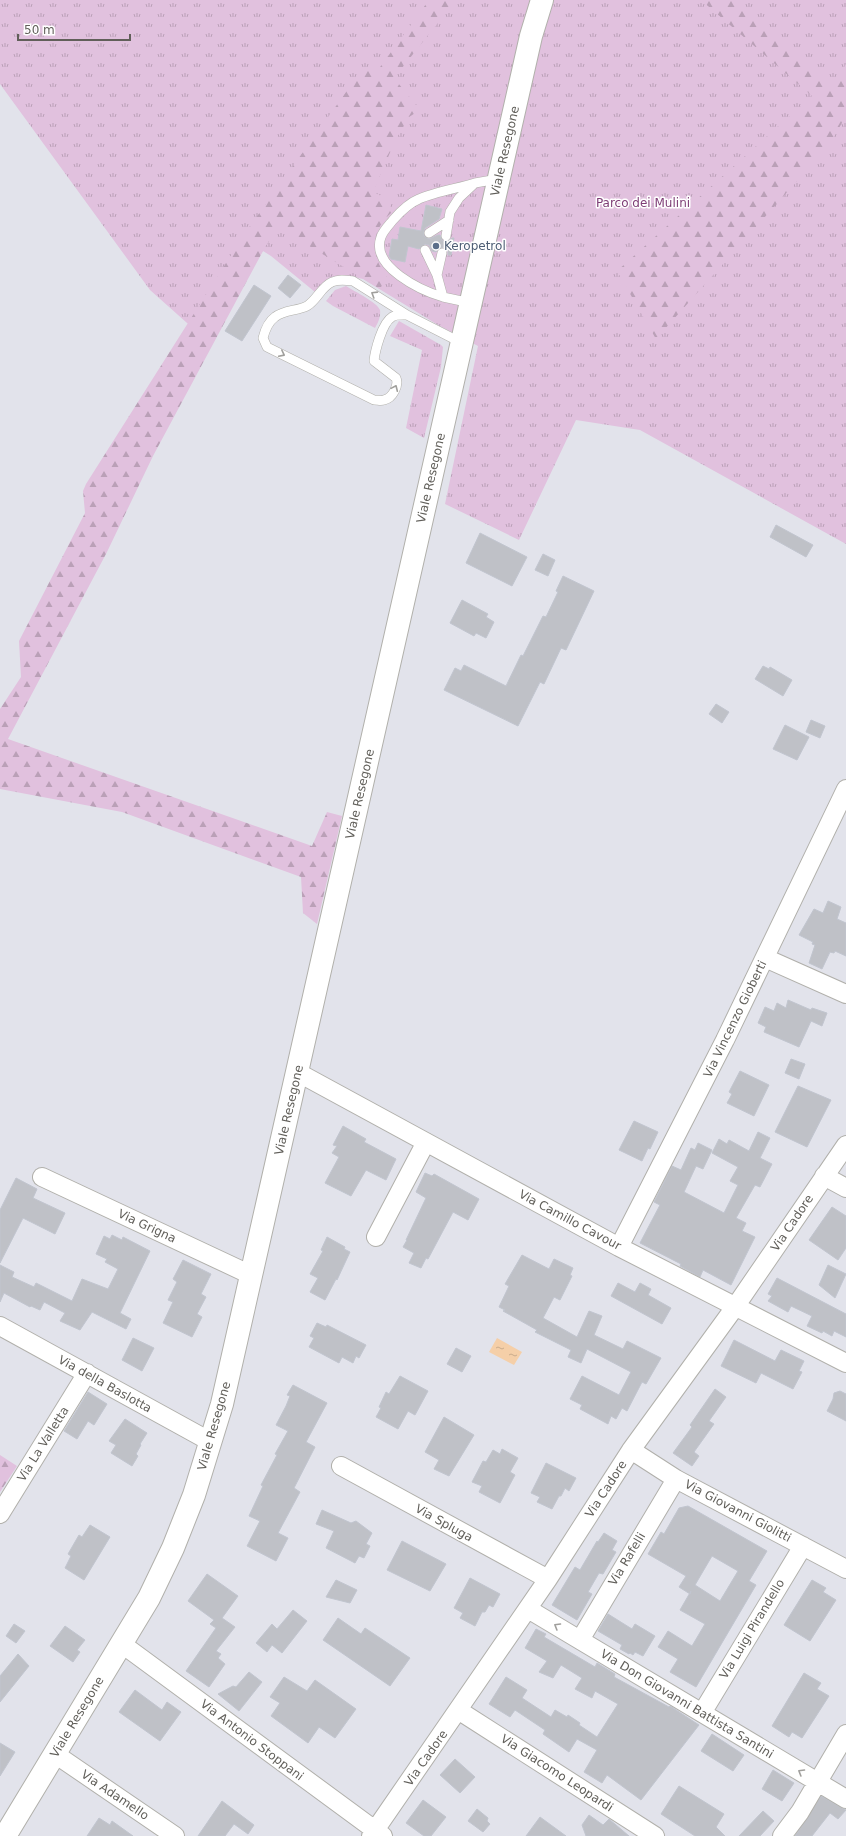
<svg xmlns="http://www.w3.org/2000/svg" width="846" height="1836" font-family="'DejaVu Sans',sans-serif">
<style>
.grass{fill:url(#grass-tufts)}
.forest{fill:url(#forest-firs)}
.water{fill:url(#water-ripples)}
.building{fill:#bfc1c7;stroke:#c1c5cf;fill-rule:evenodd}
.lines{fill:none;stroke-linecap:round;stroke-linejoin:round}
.service-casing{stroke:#b1b0ab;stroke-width:10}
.minor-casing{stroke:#b1b0ab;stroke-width:20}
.tertiary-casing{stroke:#b1b0ab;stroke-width:24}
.service{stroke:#fff;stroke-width:9}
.minor{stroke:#fff;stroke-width:18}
.tertiary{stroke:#fff;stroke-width:22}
.oneway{stroke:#a09f9c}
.service-dot{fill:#5c6f8a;stroke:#fff;stroke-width:1.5}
.labels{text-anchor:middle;stroke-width:3;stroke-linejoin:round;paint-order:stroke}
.street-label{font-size:12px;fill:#615f5a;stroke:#fff}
.park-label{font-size:12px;fill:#7e3d76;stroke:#fff}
.service-label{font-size:12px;fill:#4e5e75;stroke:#fff;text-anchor:start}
</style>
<defs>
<pattern id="grass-tufts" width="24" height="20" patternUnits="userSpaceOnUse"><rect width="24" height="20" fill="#e1c1de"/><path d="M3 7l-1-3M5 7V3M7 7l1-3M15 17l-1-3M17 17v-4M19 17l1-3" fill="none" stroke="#baa0b7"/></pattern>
<pattern id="forest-firs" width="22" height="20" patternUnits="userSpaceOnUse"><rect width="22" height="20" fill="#e1c1de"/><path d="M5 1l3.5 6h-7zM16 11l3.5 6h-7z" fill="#baa0b7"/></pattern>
<pattern id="water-ripples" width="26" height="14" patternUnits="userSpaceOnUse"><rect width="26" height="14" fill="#f5cfa8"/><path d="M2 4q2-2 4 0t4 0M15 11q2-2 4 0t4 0" fill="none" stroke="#caab8c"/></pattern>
</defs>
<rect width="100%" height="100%" fill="#e2e3eb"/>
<path class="grass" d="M 0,0 L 846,0 L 846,544 L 640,430 L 576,420 L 519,540 L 445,504 L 478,346 L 438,325 L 363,279 C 341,274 328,272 315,292 L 271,256 L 263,251 L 205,339 L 150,290 L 0,84 Z
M 346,286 C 354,291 378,303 380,310 C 381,316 378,323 375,328 L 333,306 L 326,301 L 335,290 Z
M 399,321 L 441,345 L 443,347 L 441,367 L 424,438 L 406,428 L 422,350 L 390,336 Z"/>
<path class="forest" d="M 429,0 L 454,0 L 445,14 L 394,78 L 420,110 L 409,117 L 395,141 L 373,192 L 390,200 L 391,213 C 370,232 369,255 387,276 L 380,289 L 278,227 L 263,251 L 153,456 L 107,552 L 8,739 L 312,846 L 327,812 L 342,816 L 317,924 L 303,913 L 301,877 L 122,812 L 0,789 L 0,709 L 21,677 L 19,641 L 85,513 L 83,491 L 86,484 L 245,233 L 364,67 L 375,74 Z
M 701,0 L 735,0 L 832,87 L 846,64 L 846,116 L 829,145 L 656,339 L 617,271 L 812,96 Z
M 0,1455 L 17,1466 L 0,1492 Z"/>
<path class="water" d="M 497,1338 L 522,1352 L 514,1365 L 489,1352 Z"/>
<path class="building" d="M 426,205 L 442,209 L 439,219 L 425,228 L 424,231 L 424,236 L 429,239 L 438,235 L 440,235 L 442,240 L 445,242 L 448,241 L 452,238 L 454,238 L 451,255 L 448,255 L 448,251 L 444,247 L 438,249 L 436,252 L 432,251 L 429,245 L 425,244 L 419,249 L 408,246 L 405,262 L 391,259 L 389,256 L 392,239 L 398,240 L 400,227 L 421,231 Z
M 288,275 L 301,285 L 290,298 L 278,288 Z
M 254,285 L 271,296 L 242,341 L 225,331 Z
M 776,525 L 813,545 L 806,557 L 770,537 Z
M 480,533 L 527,557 L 512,586 L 466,563 Z
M 543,554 L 555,560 L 548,576 L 535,570 Z
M 563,576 L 594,591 L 566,650 L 561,648 L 544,684 L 540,682 L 518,726 L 444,690 L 455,668 L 461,671 L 464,665 L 506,686 L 521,655 L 523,656 L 543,616 L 546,617 L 558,592 L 556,591 Z
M 462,600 L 488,614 L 486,617 L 494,622 L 486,638 L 476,633 L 474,636 L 450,623 Z
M 763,666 L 769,669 L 770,667 L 792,680 L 783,696 L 755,679 Z
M 716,704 L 729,712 L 722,723 L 709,714 Z
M 811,720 L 825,726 L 820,738 L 806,732 Z
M 785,725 L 809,737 L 797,760 L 773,749 Z
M 828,901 L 841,907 L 837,919 L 846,923 L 846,956 L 835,951 L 834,953 L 830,952 L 822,969 L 809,963 L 815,945 L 812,944 L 813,942 L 799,935 L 814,909 L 823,913 Z
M 788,1000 L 811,1010 L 812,1008 L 827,1013 L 822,1026 L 811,1021 L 799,1047 L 764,1032 L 766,1027 L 758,1023 L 765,1007 L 774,1011 L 777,1003 L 786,1008 Z
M 791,1059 L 805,1064 L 799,1079 L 785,1073 Z
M 740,1071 L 769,1085 L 754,1116 L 727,1103 L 732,1094 L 729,1092 Z
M 798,1086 L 831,1100 L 807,1147 L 775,1132 Z
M 634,1121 L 658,1132 L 650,1149 L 648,1148 L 642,1161 L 619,1150 Z
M 343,1126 L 366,1139 L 364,1142 L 396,1159 L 386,1180 L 366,1170 L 351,1196 L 325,1183 L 339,1157 L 332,1153 L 337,1146 L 333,1145 Z
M 758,1132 L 770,1138 L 760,1158 L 772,1164 L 760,1187 L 755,1185 L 736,1218 L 746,1223 L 742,1231 L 755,1237 L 731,1285 L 703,1270 L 700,1277 L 680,1266 L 681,1264 L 640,1243 L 660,1205 L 654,1202 L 672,1166 L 681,1170 L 691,1148 L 695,1150 L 698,1143 L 712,1150 L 703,1169 L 696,1166 L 684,1192 L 724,1213 L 738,1185 L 730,1181 L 738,1167 L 712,1153 L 719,1139 L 727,1144 L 729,1140 L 749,1151 Z
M 425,1173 L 432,1176 L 434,1174 L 479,1199 L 468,1220 L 453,1212 L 428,1259 L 426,1258 L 421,1268 L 409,1263 L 414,1253 L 403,1247 L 407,1240 L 406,1240 L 426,1198 L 416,1192 Z
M 16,1178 L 37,1189 L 33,1198 L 65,1213 L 55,1234 L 23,1218 L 0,1263 L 0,1210 Z
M 832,1207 L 846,1216 L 846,1248 L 838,1260 L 809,1240 Z
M 112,1235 L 122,1240 L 123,1237 L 150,1251 L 120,1313 L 131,1319 L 126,1329 L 92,1312 L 80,1330 L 60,1321 L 65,1313 L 44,1302 L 40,1310 L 31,1306 L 30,1307 L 4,1293 L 0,1302 L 0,1265 L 14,1272 L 12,1277 L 34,1287 L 36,1283 L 72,1301 L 82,1279 L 108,1289 L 118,1269 L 105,1262 L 107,1259 L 96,1254 L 104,1236 L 110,1239 Z
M 327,1237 L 345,1247 L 344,1249 L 350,1252 L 337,1280 L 336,1279 L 325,1300 L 310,1292 L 318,1278 L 310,1274 L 323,1251 L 321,1250 Z
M 522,1255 L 549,1269 L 554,1259 L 573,1268 L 570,1275 L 572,1276 L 560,1300 L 554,1297 L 543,1318 L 577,1337 L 589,1311 L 602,1316 L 594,1335 L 623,1349 L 627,1341 L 661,1358 L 646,1384 L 642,1382 L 627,1411 L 622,1408 L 616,1419 L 611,1416 L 608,1424 L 580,1409 L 582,1405 L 570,1399 L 582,1376 L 619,1395 L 631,1372 L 587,1349 L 581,1363 L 568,1357 L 571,1350 L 535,1332 L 537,1330 L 503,1311 L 505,1310 L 499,1307 L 509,1286 L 505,1284 Z
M 183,1260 L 211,1274 L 201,1294 L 206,1297 L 197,1314 L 202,1317 L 192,1337 L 163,1323 L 173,1302 L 168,1300 L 177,1282 L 173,1279 Z
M 828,1265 L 846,1274 L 835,1298 L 819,1285 Z
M 777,1278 L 846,1314 L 846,1337 L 834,1331 L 832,1336 L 823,1331 L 822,1333 L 807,1326 L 812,1316 L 791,1306 L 788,1312 L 768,1301 L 772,1296 L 768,1294 Z
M 618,1283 L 635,1292 L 640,1283 L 651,1289 L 648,1295 L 671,1308 L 662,1324 L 611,1296 Z
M 317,1323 L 326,1327 L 327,1325 L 366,1345 L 359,1358 L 356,1356 L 353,1363 L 342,1357 L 339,1363 L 309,1347 L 314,1338 L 310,1336 Z
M 133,1338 L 154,1348 L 142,1371 L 122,1360 Z
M 734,1340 L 775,1361 L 781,1350 L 804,1361 L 799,1371 L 802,1372 L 793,1389 L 761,1373 L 756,1383 L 721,1366 Z
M 456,1348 L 471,1356 L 462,1372 L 447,1364 Z
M 400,1376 L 428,1391 L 415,1415 L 408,1411 L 398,1429 L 376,1417 L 381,1408 L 379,1407 L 386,1392 L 389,1394 Z
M 293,1385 L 327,1403 L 306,1442 L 315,1447 L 294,1488 L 300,1492 L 278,1533 L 288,1538 L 276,1561 L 247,1546 L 260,1521 L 249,1516 L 263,1486 L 261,1485 L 277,1455 L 275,1454 L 288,1431 L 276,1425 L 286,1406 L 290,1396 L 287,1395 Z
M 715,1389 L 726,1397 L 709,1421 L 714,1424 L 694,1452 L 699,1456 L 692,1466 L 673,1453 L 692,1427 L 690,1425 Z
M 840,1391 L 846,1394 L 846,1421 L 827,1411 L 833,1399 L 834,1393 Z
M 88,1392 L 107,1404 L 94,1425 L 88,1421 L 77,1439 L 64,1431 Z
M 444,1417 L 474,1435 L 449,1476 L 434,1469 L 439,1460 L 425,1452 Z
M 125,1419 L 147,1433 L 140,1444 L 141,1445 L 136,1454 L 138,1456 L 132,1466 L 111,1453 L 116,1445 L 109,1441 Z
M 502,1449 L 518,1458 L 510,1472 L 515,1475 L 500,1503 L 479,1492 L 482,1486 L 472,1482 L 483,1461 L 486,1462 L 493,1450 L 500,1454 Z
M 546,1463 L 576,1478 L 569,1491 L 565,1488 L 561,1496 L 559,1496 L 552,1509 L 537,1502 L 540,1497 L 531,1493 Z
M 688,1506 L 767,1551 L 749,1581 L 756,1585 L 696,1687 L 670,1672 L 678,1659 L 658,1647 L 668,1631 L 692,1646 L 705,1624 L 680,1610 L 691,1591 L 690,1594 L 679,1587 L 686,1576 L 648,1554 L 661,1532 L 664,1534 L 679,1508 ZM 712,1556 L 738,1571 L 720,1601 L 695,1585 Z
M 322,1510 L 351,1523 L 356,1521 L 372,1533 L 366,1544 L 370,1546 L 364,1558 L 359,1556 L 355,1563 L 326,1548 L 334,1531 L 316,1524 Z
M 90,1525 L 110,1537 L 84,1580 L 65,1568 L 71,1556 L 68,1554 L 79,1535 L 82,1537 Z
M 604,1533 L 617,1541 L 612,1550 L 616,1552 L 603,1574 L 599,1573 L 588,1592 L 592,1594 L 577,1620 L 552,1605 L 575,1567 L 580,1570 L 597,1541 L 598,1542 Z
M 402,1541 L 446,1564 L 430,1591 L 387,1570 Z
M 207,1574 L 238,1596 L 222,1618 L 235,1627 L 216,1651 L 221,1654 L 218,1658 L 225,1664 L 209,1687 L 186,1671 L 216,1628 L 210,1624 L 214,1620 L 188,1601 Z
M 470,1578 L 500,1594 L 493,1607 L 489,1605 L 485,1612 L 482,1612 L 475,1626 L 460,1618 L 463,1613 L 454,1608 Z
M 336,1580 L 357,1590 L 350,1603 L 326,1597 Z
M 812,1580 L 826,1588 L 823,1592 L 836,1600 L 810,1641 L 784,1625 Z
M 293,1610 L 307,1621 L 282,1653 L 272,1645 L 267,1652 L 256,1643 L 272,1624 L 277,1629 Z
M 608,1614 L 632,1629 L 635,1624 L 655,1636 L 643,1656 L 635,1652 L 633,1655 L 630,1653 L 629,1654 L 620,1649 L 622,1645 L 598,1631 Z
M 338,1618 L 361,1634 L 365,1628 L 410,1658 L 390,1686 L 323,1640 Z
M 14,1624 L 25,1631 L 16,1643 L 6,1636 Z
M 65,1626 L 85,1640 L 77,1650 L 80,1652 L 73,1662 L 50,1646 Z
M 536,1629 L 546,1634 L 544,1637 L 595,1667 L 597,1663 L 615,1674 L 614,1677 L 669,1707 L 670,1706 L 699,1725 L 641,1800 L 607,1775 L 602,1783 L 584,1772 L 597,1750 L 577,1739 L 569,1752 L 543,1734 L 545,1730 L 515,1710 L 510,1717 L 489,1704 L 506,1677 L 527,1690 L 522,1698 L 551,1717 L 555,1710 L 567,1717 L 568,1715 L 580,1723 L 579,1725 L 597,1737 L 618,1704 L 595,1691 L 592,1698 L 575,1689 L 582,1678 L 561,1665 L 553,1678 L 539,1672 L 547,1661 L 525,1648 Z
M 18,1654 L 29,1666 L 0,1702 L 0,1676 Z
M 249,1672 L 262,1682 L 239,1711 L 218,1694 L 233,1686 L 236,1687 Z
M 804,1673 L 821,1683 L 817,1689 L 829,1696 L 802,1738 L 792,1732 L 789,1737 L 772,1726 Z
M 284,1677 L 307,1691 L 315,1680 L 356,1709 L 335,1738 L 319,1727 L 308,1743 L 271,1716 L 280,1703 L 270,1697 Z
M 135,1690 L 162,1710 L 167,1702 L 181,1712 L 160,1741 L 119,1712 Z
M 712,1734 L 744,1755 L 733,1771 L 701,1751 Z
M 0,1743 L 15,1752 L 0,1776 Z
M 455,1759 L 475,1777 L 460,1793 L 440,1775 Z
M 773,1770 L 794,1783 L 782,1801 L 762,1789 Z
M 679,1786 L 724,1814 L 716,1827 L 725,1836 L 695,1836 L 661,1814 Z
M 821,1796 L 846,1810 L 838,1819 L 830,1813 L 812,1836 L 795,1836 Z
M 423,1800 L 446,1817 L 431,1836 L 424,1836 L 406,1823 Z
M 222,1801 L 254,1825 L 248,1834 L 234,1824 L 225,1836 L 198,1836 Z
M 477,1809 L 488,1818 L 487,1821 L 490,1824 L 483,1832 L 468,1821 Z
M 763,1811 L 774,1821 L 760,1836 L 739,1836 Z
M 589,1815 L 603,1825 L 609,1819 L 629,1836 L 586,1836 L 582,1825 Z
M 540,1817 L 566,1836 L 526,1836 Z
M 99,1818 L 110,1825 L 112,1821 L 133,1836 L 87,1836 Z"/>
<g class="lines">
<g class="service-casing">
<path id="service" d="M 429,233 L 449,220
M 446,236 L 450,212 L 459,198 L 475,183 L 498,179
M 425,250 L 437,275
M 442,253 L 437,275 L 443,297 L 471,303
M 443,297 C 422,291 370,267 381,237 C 383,231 389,225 393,220 C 400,212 409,203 419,199 C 434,192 459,188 475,183
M 407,315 C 402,315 396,314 392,317 C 382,323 375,351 374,361 L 396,378 C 399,385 393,398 384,400 C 381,401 378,400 374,400 L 267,347 L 263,338 C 265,330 268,322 275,317 C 284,310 297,311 307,306 C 317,300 321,287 332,282 C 339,279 345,280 353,281 L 407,315 L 462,343"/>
</g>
<g class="minor-casing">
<path id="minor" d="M 765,958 L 846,994
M 297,1072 L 619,1247 L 846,1363
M 824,1176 L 846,1188
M 42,1177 L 251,1275
M 376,1237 L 426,1142
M 619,1247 L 725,1040 L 846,789
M 0,1326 L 211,1442
M 631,1450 L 676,1479 L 846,1569
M 341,1466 L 548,1579
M 0,1514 L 87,1373
M 528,1609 L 846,1799
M 580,1640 L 676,1479
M 122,1644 L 383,1836
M 458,1710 L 655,1836
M 702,1713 L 803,1546
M 55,1754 L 175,1836
M 371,1836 L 548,1579 L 631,1450 L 735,1307 L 846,1145
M 782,1836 L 800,1812 L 846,1734"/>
</g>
<g class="tertiary-casing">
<path id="tertiary" d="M 5,1836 L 149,1598 L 173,1548 L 194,1495 L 222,1404 L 531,36 L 542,0"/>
</g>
<use href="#service" class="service"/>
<use href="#minor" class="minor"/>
<use href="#tertiary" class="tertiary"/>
</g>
<defs><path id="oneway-chevron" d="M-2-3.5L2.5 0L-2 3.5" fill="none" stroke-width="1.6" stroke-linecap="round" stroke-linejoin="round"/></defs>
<g class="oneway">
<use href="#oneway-chevron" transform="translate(374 294) rotate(-148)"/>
<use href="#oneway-chevron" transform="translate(282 354) rotate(27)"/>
<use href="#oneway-chevron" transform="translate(395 388) rotate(-66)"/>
<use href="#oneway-chevron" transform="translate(557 1626) rotate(-149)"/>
<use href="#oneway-chevron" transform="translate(801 1772) rotate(-149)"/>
</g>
<circle class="service-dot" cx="436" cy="246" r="4"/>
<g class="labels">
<g class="street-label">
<text transform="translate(505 151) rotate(-77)" y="4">Viale Resegone</text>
<text transform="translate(431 478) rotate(-77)" y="4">Viale Resegone</text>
<text transform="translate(360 794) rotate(-77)" y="4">Viale Resegone</text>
<text transform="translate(735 1019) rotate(-64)" y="4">Via Vincenzo Gioberti</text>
<text transform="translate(289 1110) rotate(-77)" y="4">Viale Resegone</text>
<text transform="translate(570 1220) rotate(28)" y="4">Via Camillo Cavour</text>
<text transform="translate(792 1223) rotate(-56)" y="4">Via Cadore</text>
<text transform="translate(147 1226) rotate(25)" y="4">Via Grigna</text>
<text transform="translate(105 1384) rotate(29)" y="4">Via della Baslotta</text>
<text transform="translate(214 1426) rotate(-74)" y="4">Viale Resegone</text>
<text transform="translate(43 1444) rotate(-58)" y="4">Via La Valletta</text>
<text transform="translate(606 1489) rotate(-57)" y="4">Via Cadore</text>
<text transform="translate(738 1511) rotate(28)" y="4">Via Giovanni Giolitti</text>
<text transform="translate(444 1523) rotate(29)" y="4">Via Spluga</text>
<text transform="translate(627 1559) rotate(-59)" y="4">Via Rafelli</text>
<text transform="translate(752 1629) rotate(-59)" y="4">Via Luigi Pirandello</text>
<text transform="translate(687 1704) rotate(31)" y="4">Via Don Giovanni Battista Santini</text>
<text transform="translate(77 1717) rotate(-59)" y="4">Viale Resegone</text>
<text transform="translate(252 1740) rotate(37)" y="4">Via Antonio Stoppani</text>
<text transform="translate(426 1758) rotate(-55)" y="4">Via Cadore</text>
<text transform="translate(557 1773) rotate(33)" y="4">Via Giacomo Leopardi</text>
<text transform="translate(115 1795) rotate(34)" y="4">Via Adamello</text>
</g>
<g class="park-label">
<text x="643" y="207">Parco dei Mulini</text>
</g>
<g class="service-label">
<text x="444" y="250">Keropetrol</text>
</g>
</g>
<path d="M18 34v6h112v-6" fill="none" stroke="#615f5a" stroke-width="2"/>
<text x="24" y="34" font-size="12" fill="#615f5a" stroke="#ffffff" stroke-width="3" paint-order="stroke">50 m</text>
</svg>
